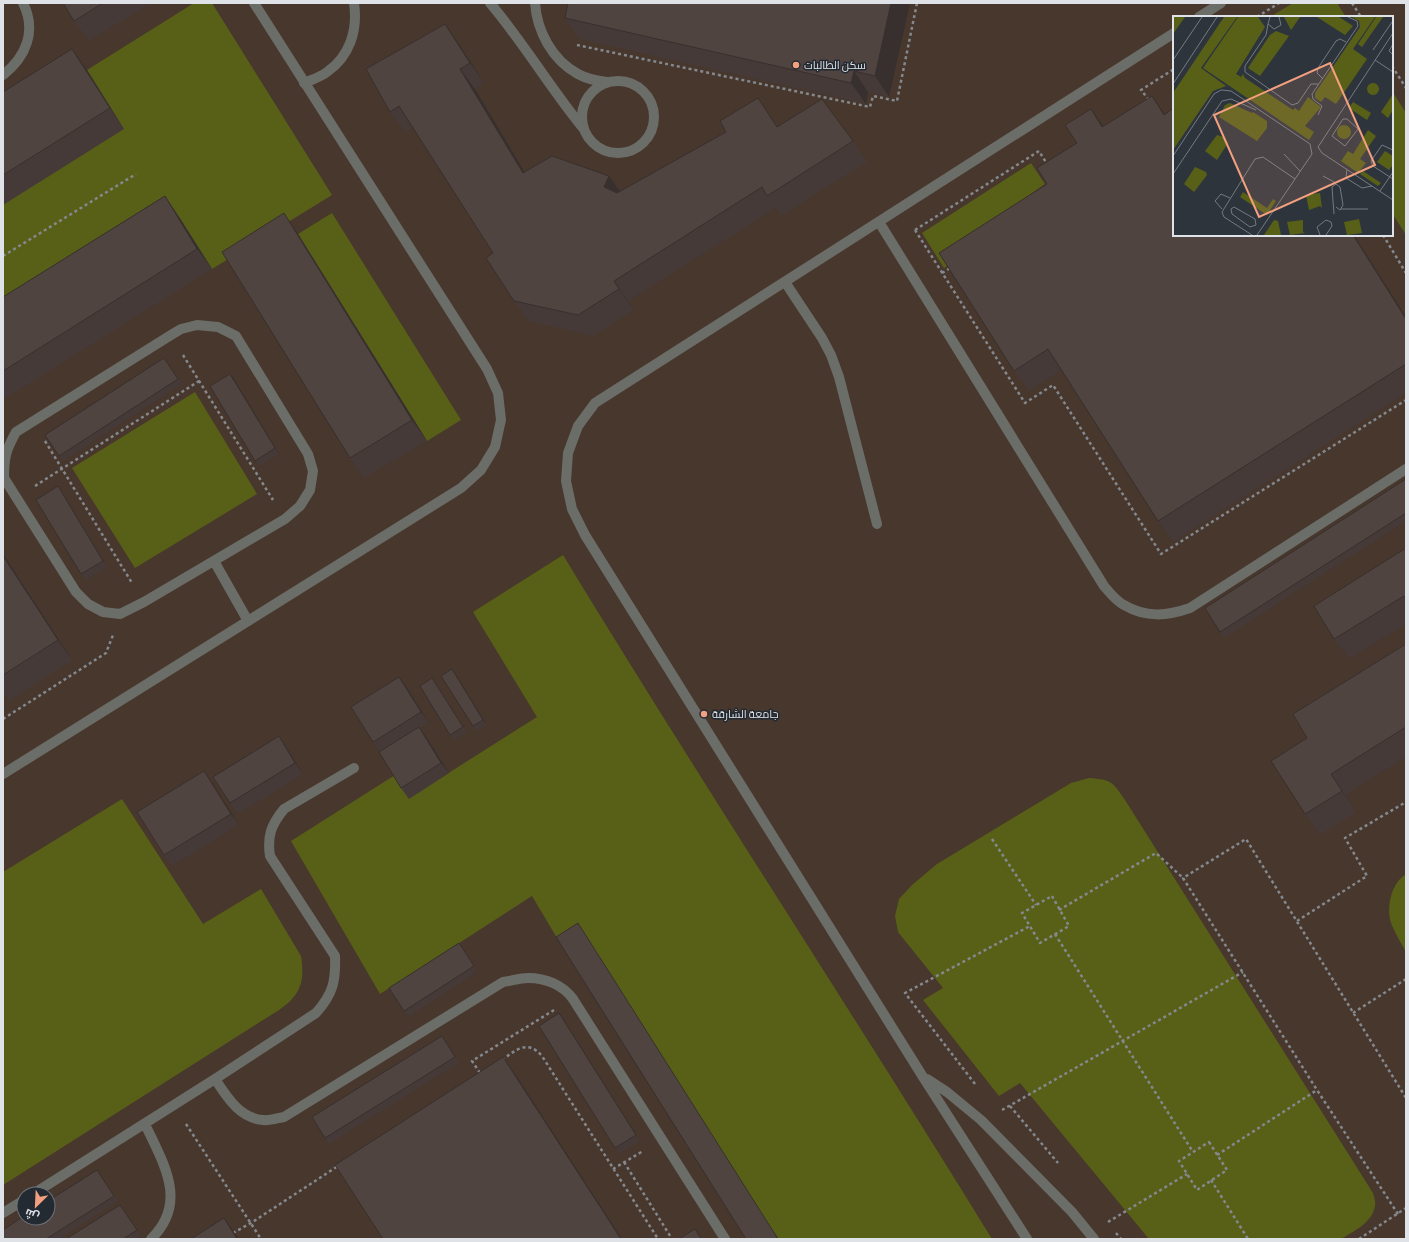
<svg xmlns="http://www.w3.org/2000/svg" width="1409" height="1242" font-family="'Source Sans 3',Cairo,sans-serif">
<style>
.education{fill:#48372c;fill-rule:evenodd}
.green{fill:#586017}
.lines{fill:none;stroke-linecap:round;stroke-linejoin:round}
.path{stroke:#84898f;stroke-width:2.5;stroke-dasharray:3 3;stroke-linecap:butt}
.lane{stroke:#6b6d68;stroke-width:10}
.street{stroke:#6b6d68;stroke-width:10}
.wall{fill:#453a38}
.shaded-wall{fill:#38302e}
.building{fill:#504441;stroke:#38302e}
.poi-dot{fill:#f2a07f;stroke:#242a32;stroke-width:1.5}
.labels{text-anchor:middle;stroke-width:3;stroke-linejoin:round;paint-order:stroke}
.poi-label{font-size:11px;fill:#dfe3e8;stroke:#242a32;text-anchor:start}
.inset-road{fill:none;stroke:#757a81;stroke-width:1}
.view{fill:#f2a07f;fill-opacity:0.15;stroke:#f2a07f;stroke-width:2}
.inset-edge{fill:none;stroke:#dfe3e8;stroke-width:2}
</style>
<rect width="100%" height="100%" fill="#2e343c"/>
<path class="education" d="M 3,3 L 1406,3 L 1406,1239 L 3,1239 ZM 1174,17 L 1392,17 L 1392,235 L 1174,235 ZM 24,1194 L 48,1194 L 48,1218 L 24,1218 Z"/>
<path class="green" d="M 194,3 L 212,3 L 332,195 L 212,269 L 179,217 L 3,327 L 3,205 L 87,70 Z
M 1293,3 L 1337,3 L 1346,17 L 1270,17 Z
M 1392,91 L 1406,113 L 1406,235 L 1392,213 Z
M 1031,163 L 1045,184 L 1031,194 L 1040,207 L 944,268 L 922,233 Z
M 332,213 L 461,420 L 427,441 L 298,234 Z
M 195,392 L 257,494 L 135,568 L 72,468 Z
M 563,555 C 703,785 851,1010 992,1239 L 779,1239 L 560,943 L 532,896 L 380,994 L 291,841 L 395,775 L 409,798 L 537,717 L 473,612 Z
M 1089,778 C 1112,780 1112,781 1125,800 L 1373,1193 C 1374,1197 1376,1202 1375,1206 C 1372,1223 1354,1231 1341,1239 L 1149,1239 L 1020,1083 L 999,1096 L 923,1000 L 943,988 L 898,932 L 895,916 L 899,899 L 912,885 L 937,864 L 1071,783 Z
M 122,799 L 203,924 L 261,889 L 301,956 C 305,981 301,995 279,1010 L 3,1185 L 3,872 Z
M 1406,874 L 1406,952 C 1401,943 1395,933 1391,923 C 1386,908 1391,883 1406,874 Z"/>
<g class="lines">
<path class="path" d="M 1352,3 L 1361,17
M 1257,17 L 1279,3
M 577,45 L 870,107 L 873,96 L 897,101 L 917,3
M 1392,66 L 1406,88
M 1149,100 L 1141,90 L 1174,69
M 915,230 L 1025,403 L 1053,385 L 1161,554 L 1406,400
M 915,230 L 1039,151 L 1047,164
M 1383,235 L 1406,273
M 3,256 L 136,174
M 942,273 L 952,267
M 183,355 L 273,500
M 45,441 L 132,583
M 35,486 L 199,381
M 3,719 L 106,653 L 113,635
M 992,839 L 1036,905
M 1052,896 L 1069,926 L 1040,943 L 1022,913 Z
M 1059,910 L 1156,853 L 1183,878
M 1297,921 L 1367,876 L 1345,838 L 1406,802
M 1055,934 L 1193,1152
M 1353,1013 L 1406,979
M 502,1060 C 516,1050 527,1039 542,1056 L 658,1239
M 480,1073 L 472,1061 L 554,1010
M 975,1084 L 905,993 L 1030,926
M 1010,1106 L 1058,1163
M 1002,1110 L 1243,972
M 186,1124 L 261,1239
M 1209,1142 L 1227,1170 L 1197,1190 L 1179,1161 Z
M 1217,1155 L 1317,1090
M 624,1162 L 672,1239
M 613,1169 L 643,1151
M 1211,1180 L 1248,1239
M 1398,1214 L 1317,1090 L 1183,878 L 1246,839 L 1406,1098
M 1108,1222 L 1187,1174
M 233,1233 L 251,1223 L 338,1166
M 1116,1233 L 1121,1239
M 1359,1239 L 1406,1208"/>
<path class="lane" d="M 490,3 C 524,43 550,88 583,128
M 535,3 C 537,31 552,60 578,74 C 587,79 597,81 607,82
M 3,75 C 26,57 37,31 23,3
M582 117a36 36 0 1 1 72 0a36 36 0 1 1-72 0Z
M 304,83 C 311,80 321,77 327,72 C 350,56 358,30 354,3
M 879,222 L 1104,586 C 1110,593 1116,601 1124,605 C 1146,618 1167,616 1190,608 L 1406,469
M 785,282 L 822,338 L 831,355 L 839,377 L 877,524
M 197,325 L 218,327 L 236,336 L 308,454 L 313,471 L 310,490 L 300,506 L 285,519 L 144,602 L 120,614 L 103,612 L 88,604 L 76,592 L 4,478 C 4,457 6,450 16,432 L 171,335 L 181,329 Z
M 214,561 L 248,621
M 215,1079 C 227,1097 239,1118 263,1120 C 269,1121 278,1118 284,1117 L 503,982 C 511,981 520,978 528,978 C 546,978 563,985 573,999 L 725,1239
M 145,1124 C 163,1163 189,1202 151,1239
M 33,1194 L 215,1079 L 316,1013 C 333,994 336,981 335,956 L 270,856 C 267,836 271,825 284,809 L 354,768
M 3,1213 L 24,1200"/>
<path class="street" d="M 1199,17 L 1221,3
M 3,774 L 461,488 L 481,470 L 495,447 L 501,420 L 498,393 L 487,369 L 254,3
M 927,1079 L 947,1092 L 981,1120 L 1072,1212 L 1094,1239
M 1027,1239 L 923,1077 L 585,535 L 572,509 L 566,481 L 568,453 L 578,426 L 595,403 L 1174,33"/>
</g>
<path class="wall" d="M 63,3 L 151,3 L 89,41 L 74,21 Z
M 568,3 L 910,3 L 889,97 L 868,92 L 866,104 L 579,39 L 565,18 Z
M 445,24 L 459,44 L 484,83 L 475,89 L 524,172 L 609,176 L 620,191 L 726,132 L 758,98 L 778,127 L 853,141 L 867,162 L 781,216 L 776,208 L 628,301 L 634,310 L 593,336 L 528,321 L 514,301 L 493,253 L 413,127 L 405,132 L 390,112 Z
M 87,70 L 124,129 L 3,205 L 3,92 Z
M 1152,96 L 1165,114 L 1406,317 L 1406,393 L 1173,542 L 1158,521 L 1062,370 L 1029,391 L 1014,371 L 1047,184 L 1077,143 L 1091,109 L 1103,126 Z
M 165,196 L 179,217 L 212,269 L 3,400 L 3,297 Z
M 298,234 L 427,441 L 364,478 L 350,458 Z
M 164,358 L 182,384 L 63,461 L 45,435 Z
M 234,379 L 279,454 L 259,466 L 255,461 Z
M 1406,479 L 1406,521 L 1224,638 L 1220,632 Z
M 58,486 L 107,567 L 85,580 L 81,574 Z
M 1406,548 L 1406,624 L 1349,659 L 1334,639 Z
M 3,554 L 72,660 L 9,701 L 3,692 Z
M 1406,644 L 1406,757 L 1345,795 L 1356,812 L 1320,835 L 1305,814 L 1307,738 Z
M 452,669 L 487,725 L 477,731 L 473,726 Z
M 436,684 L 467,732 L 454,740 L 450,735 Z
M 407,688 L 429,723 L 420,728 L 449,773 L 409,799 L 401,788 L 380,752 L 373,742 Z
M 286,747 L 303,774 L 238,814 L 230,803 Z
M 212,782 L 239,825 L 172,866 L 164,855 Z
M 459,943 L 477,972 L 408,1017 L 404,1011 Z
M 559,1013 L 640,1141 L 619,1154 L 615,1148 Z
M 445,1041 L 459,1063 L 329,1144 L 325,1138 Z
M 97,1170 L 118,1201 L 59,1239 L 3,1239 Z
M 120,1205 L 141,1236 L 136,1239 L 66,1239 Z"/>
<path class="shaded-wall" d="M 891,3 L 910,3 L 889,97 L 875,76 Z
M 445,24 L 459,44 L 484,83 L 470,63 Z
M 72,49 L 87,70 L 124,129 L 110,108 Z
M 460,69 L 475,89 L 537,193 L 523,173 Z
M 854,71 L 868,92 L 866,104 L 851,83 Z
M 1152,96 L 1166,116 L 1164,115 Z
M 1091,109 L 1105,129 L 1102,127 Z
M 609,176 L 624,197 L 604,187 Z
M 165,196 L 179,217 L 212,269 L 197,249 Z
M 284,213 L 298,234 L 427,441 L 412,420 Z
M 1353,235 L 1354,235 L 1406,317 L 1406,319 Z
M 614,281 L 628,301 L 634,310 L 619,289 Z
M 230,374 L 234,379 L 279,454 L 275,448 Z
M 58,486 L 61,492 L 107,567 L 103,561 Z
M 3,554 L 72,660 L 58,640 L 3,556 Z
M 452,669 L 456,675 L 487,725 L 483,720 Z
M 399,677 L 407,688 L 429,723 L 421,712 Z
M 419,727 L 427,738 L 449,773 L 441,763 Z
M 279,736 L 286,747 L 303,774 L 295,763 Z
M 204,771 L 212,782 L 239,825 L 231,814 Z
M 1331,774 L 1345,795 L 1356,812 L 1342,791 Z
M 559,1013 L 563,1019 L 640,1141 L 636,1135 Z
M 503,1057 L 517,1077 L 622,1239 L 621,1239 Z
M 224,1218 L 239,1239 L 237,1239 Z"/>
<path class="building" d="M 63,3 L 103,3 L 74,21 Z
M 568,3 L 891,3 L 875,76 L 854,71 L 851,83 L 565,18 Z
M 445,24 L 470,63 L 460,69 L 523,173 L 552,156 L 609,176 L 604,187 L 617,193 L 726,132 L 720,121 L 758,98 L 777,127 L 822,99 L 853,141 L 767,196 L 762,187 L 614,281 L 619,289 L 578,315 L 514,301 L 486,258 L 493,253 L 399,106 L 390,112 L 366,69 Z
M 72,49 L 110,108 L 3,175 L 3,92 Z
M 1152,96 L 1164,115 L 1174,108 L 1174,235 L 1353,235 L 1406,319 L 1406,364 L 1158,521 L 1048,349 L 1014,371 L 939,253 L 1047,184 L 1037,168 L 1077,143 L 1065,125 L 1091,109 L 1102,127 Z
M 165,196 L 197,249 L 3,371 L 3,297 Z
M 284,213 L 412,420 L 350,458 L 222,252 Z
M 164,358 L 178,379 L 59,456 L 45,435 Z
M 230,374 L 275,448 L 255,461 L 210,386 Z
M 1406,479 L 1406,513 L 1220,632 L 1205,608 Z
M 58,486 L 103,561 L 81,574 L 36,500 Z
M 1406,548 L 1406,599 L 1404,596 L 1334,639 L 1314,606 Z
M 3,556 L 58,640 L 3,675 Z
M 1406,644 L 1406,727 L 1331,774 L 1342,791 L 1305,814 L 1271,761 L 1307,738 L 1293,714 Z
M 452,669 L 483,720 L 473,726 L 441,676 Z
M 399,677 L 421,712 L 373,742 L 351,707 Z
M 432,678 L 463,727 L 450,735 L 420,686 Z
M 419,727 L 441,763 L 401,788 L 379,752 Z
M 279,736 L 295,763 L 230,803 L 213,777 Z
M 204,771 L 231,814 L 164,855 L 137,812 Z
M 578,923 L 778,1239 L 746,1239 L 556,937 Z
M 459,943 L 474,966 L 404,1011 L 389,988 Z
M 559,1013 L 636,1135 L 615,1148 L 539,1026 Z
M 442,1036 L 455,1057 L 325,1138 L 312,1117 Z
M 503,1057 L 621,1239 L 383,1239 L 335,1165 Z
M 97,1170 L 114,1196 L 46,1239 L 3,1239 L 3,1230 L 24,1216 L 24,1218 L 48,1218 L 48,1201 Z
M 120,1205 L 137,1230 L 123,1239 L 66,1239 Z
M 224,1218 L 237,1239 L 191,1239 Z
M 695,1229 L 701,1239 L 679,1239 Z"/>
<g class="poi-dot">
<circle cx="796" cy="65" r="4"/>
<circle cx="704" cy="714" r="4"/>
</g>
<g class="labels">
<g class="poi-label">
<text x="804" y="69">سكن الطالبات</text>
<text x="712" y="718">جامعة الشارقة</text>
</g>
</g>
<g transform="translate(1173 16)">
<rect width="220" height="220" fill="#2e343c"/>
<path d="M 0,1 L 12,1 L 0,18 ZM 51,1 L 64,1 L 28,52 L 53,70 L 40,75 L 0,134 L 0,77 ZM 65,1 L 85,1 L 92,11 L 63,58 L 68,61 L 70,58 L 72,62 L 120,94 L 122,92 L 126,95 L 135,81 L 148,91 L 132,110 L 141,116 L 136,124 L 30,52 ZM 111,1 L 127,1 L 118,14 ZM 144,1 L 166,1 L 180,10 L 172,19 ZM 179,1 L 202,1 L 180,33 L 194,43 L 163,88 L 152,81 L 148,86 L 142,82 L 142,77 L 187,11 L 186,5 ZM 203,1 L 210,1 L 189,31 L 185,28 ZM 103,15 L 116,20 L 87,60 L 75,52 L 97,19 ZM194 73a6 6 0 1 1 12 0a6 6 0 1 1-12 0ZM 220,78 L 220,94 L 215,102 L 208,96 ZM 180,86 L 198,97 L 194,104 L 176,92 ZM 57,87 L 79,97 L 80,96 L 94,105 L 94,112 L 84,125 L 46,101 L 52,89 ZM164 116a7 7 0 1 1 14 0a7 7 0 1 1-14 0ZM 195,114 L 203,120 L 187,143 L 193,147 L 185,157 L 168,145 L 175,135 L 180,138 ZM 44,119 L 50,121 L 55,127 L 44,144 L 32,135 ZM 212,135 L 220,140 L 220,149 L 216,154 L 204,146 ZM 22,151 L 33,156 L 34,159 L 21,176 L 11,168 ZM 190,155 L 208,167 L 205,170 L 187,158 ZM 70,176 L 94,192 L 100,183 L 103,185 L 94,199 L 67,181 ZM 147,177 L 149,192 L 147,190 L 136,194 L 133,179 ZM 186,203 L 189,217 L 174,219 L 171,206 ZM 101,204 L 105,205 L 108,219 L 91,219 ZM 130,204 L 130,216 L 132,217 L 117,219 L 114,206 Z" fill="#586017"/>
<path class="inset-road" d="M 97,1 L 95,8 L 101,13 L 108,9 L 106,1M 95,8 L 93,19 L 72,50 L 72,56 L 119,89 L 125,87 L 138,68 L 145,68M 220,17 L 145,131 L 149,137 L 220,184M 220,28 L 216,35 L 220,39M 200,34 L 219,6M 0,44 L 29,1M 202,44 L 220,56M 149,62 L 144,57 L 145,52 L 163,25 L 167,23 L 173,26M 0,68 L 44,1M 145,99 L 149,90 L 140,83 L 139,78 L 185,10 L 184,5 L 175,1M 170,103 L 174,103 L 185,113 L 172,130 L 159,120 ZM 220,134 L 209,129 L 198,145 L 200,150 L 220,163M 111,138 L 127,155M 0,140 L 41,78 L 48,74 L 58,75 L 137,128 L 139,138 L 84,219M 174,153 L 173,162 L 189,172 L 199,170M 0,158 L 49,85 L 58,83 L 83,94M 150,160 L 163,167M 207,175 L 220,156M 61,191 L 82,203 L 83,209 L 77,211 L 59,198 L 58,193 ZM 49,193 L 42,185 L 48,178 L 57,182M 168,193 L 195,193M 161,198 L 159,171 L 163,168 L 167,171 L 170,189 L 167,194 L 163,191M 79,219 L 51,201 L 49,196 L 82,143 L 90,141 L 122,163M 147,219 L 144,211 L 153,204 L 158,206 L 159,210 L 153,219"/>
<path class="view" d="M 157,47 L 202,149 L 86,201 L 41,99 Z"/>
<rect width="220" height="220" class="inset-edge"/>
</g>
<rect width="1409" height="1242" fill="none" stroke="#dfe3e8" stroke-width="8"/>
<g transform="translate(36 1206) rotate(204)"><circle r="19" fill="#242a32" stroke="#6f747b"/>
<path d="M0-3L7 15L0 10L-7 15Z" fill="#f2a07f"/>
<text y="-6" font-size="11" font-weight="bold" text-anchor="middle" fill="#dfe3e8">ش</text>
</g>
</svg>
